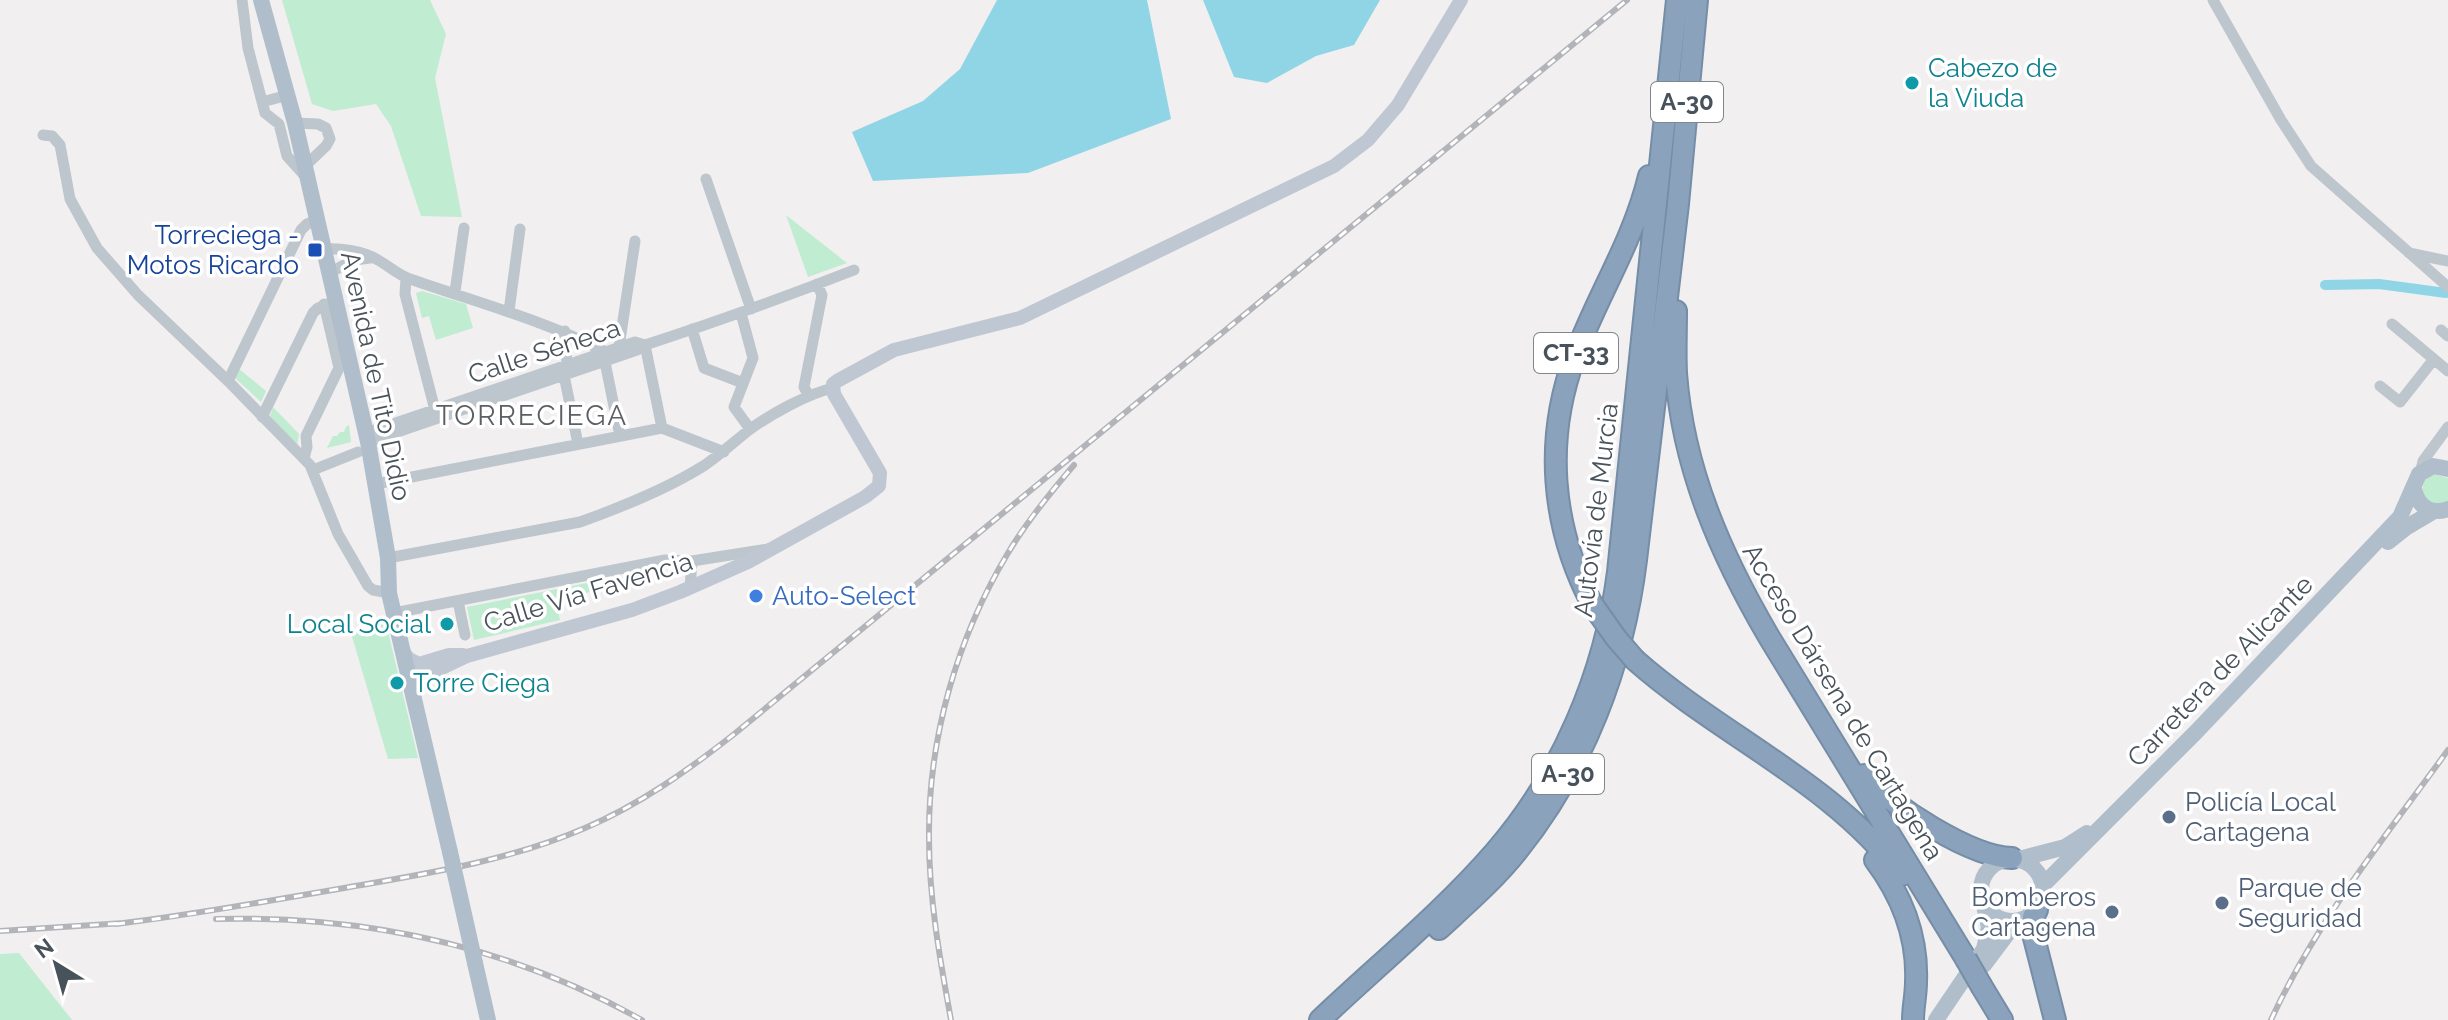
<svg xmlns="http://www.w3.org/2000/svg" width="2448" height="1020" font-family="Raleway,sans-serif">
<style>
.green{fill:#c0ecd1}
.water{fill:#90d5e6}
.lines{fill:none;stroke-linecap:round;stroke-linejoin:round}
.canal{stroke:#90d5e6;stroke-width:10}
.highway-casing{stroke:#758da6;stroke-width:24}
.street{stroke:#bec6cd;stroke-width:11}
.secondary{stroke:#bec7d2;stroke-width:14}
.primary{stroke:#b0becc;stroke-width:16}
.highway{stroke:#8aa2bb;stroke-width:20}
.rail-casing{stroke:#b2b4b9;stroke-width:6}
.rail{stroke:#fff;stroke-width:3;stroke-dasharray:9;stroke-linecap:butt}
.highway-bridge-casing{stroke:#758da6;stroke-width:24;stroke-linecap:butt}
.primary-bridge{stroke:#b0becc;stroke-width:16}
.highway-bridge{stroke:#8aa2bb;stroke-width:20}
.culture-dot{fill:#0f9aa8;stroke:#fff;stroke-width:3}
.transit-dot{fill:#1a4fb4;stroke:#fff;stroke-width:3}
.shop-dot{fill:#3f7fe0;stroke:#fff;stroke-width:3}
.service-dot{fill:#5c6f8a;stroke:#fff;stroke-width:3}
.labels{text-anchor:middle;stroke-width:7;stroke-linejoin:round;paint-order:stroke}
.shield{fill:#fff;stroke:#7f868c;stroke-width:2}
.shield-label{font-size:24px;font-weight:bold;fill:#48525b}
.culture-label{font-size:26px;fill:#0d838f;stroke:#fff;text-anchor:start}
.transit-label{font-size:26px;fill:#164399;stroke:#fff;text-anchor:end}
.street-label{font-size:26px;fill:#48525b;stroke:#fff}
.shop-label{font-size:26px;fill:#366cbe;stroke:#fff;text-anchor:start}
.service-label{font-size:26px;fill:#4e5e75;stroke:#fff;text-anchor:start}
.neighbourhood-label{font-size:28px;letter-spacing:2px;fill:#5c5f63;stroke:#fff}
</style>
<rect width="100%" height="100%" fill="#f1efef"/>
<path class="green" d="M 282,0 L 430,0 L 446,34 L 435,78 L 462,217 L 421,216 L 391,126 L 376,104 L 333,111 L 312,104 Z
M 786,215 L 847,263 L 808,277 Z
M 422,291 L 466,304 L 473,328 L 436,340 L 429,316 L 422,318 L 416,293 Z
M 239,369 L 266,391 L 261,402 L 234,377 Z
M 273,407 L 299,434 L 297,446 L 270,416 Z
M 349,425 L 351,442 L 327,448 L 333,436 L 337,436 L 340,432 L 344,432 L 346,427 Z
M 2434,474 L 2448,478 L 2448,501 L 2439,505 L 2428,502 L 2422,492 L 2424,481 Z
M 597,581 L 598,588 L 557,606 L 560,620 L 474,640 L 467,607 Z
M 386,623 L 418,758 L 388,759 L 351,633 Z
M 19,953 L 72,1020 L 0,1020 L 0,954 Z"/>
<path class="water" d="M 997,0 L 1147,0 L 1171,119 L 1028,173 L 873,181 L 852,132 L 923,101 L 960,69 Z
M 1203,0 L 1380,0 L 1354,45 L 1316,56 L 1267,83 L 1234,77 Z"/>
<g class="lines">
<path class="canal" d="M 2325,285 L 2379,284 L 2446,293"/>
<g class="highway-casing">
<path id="highway" d="M 1676,311 C 1676,332 1675,353 1676,373 C 1683,469 1721,555 1769,637 L 1966,959
M 1592,604 C 1551,526 1544,439 1575,356 C 1598,294 1633,242 1649,176
M 1635,660 C 1721,736 1832,782 1902,875
M 1864,775 C 1891,806 1971,857 2012,858
M 1875,860 C 1902,896 1918,936 1916,982 C 1916,995 1913,1007 1913,1020
M 2037,910 L 2033,917 L 2032,930 L 2055,1020
M 1439,929 C 1466,904 1494,880 1517,851 C 1584,768 1623,665 1636,560 L 1678,204 L 1697,0
M 1982,987 L 2002,1020
M 1320,1020 C 1378,965 1442,913 1495,852 C 1562,775 1605,673 1618,572 L 1677,0"/>
</g>
<path class="street" d="M 242,0 L 248,48 L 265,113 L 279,124 L 287,156 L 306,177
M 2213,0 L 2281,120 L 2311,166 L 2448,287
M 262,102 L 288,95
M 295,123 L 318,124 L 326,128 L 330,139 L 326,146 L 305,166
M 43,135 L 52,136 L 60,145 L 70,199 L 97,248 L 138,295 L 228,381 L 310,465 L 338,534 L 368,586 L 373,590 L 389,593
M 706,179 L 751,309
M 324,249 C 341,248 363,251 378,260 C 389,266 398,275 410,279 C 476,302 543,320 606,352
M 2409,253 L 2448,261
M 329,273 L 354,260 L 370,258
M 406,278 L 405,294 L 435,410
M 455,292 L 464,228
M 509,311 L 520,229
M 741,313 L 753,358 L 734,407 L 750,429
M 2392,324 L 2448,371
M 692,329 L 704,368 L 743,383
M 2441,330 L 2448,336
M 565,331 L 567,365
M 645,345 L 662,428
M 619,347 L 635,241
M 605,362 L 620,436
M 564,375 L 578,444
M 228,381 L 301,230 L 307,224 L 318,220
M 2380,386 L 2400,402 L 2434,359
M 809,396 L 804,387 L 822,295 L 817,284
M 262,417 L 313,313 L 318,308 L 330,303
M 366,433 L 635,342 L 645,345
M 368,442 L 637,350 L 645,345 C 716,322 785,297 854,270
M 304,458 L 307,447 L 306,436 L 339,368 L 324,304
M 313,470 L 358,452
M 2420,474 L 2423,461 L 2448,427
M 376,484 L 662,428 L 724,452
M 388,558 L 580,522 C 622,507 667,489 705,465 C 721,454 734,442 749,430 C 771,414 807,394 833,388
M 690,588 L 692,561 L 768,549
M 458,601 L 465,635
M 394,613 L 665,560 L 692,561"/>
<path class="secondary" d="M 405,654 L 409,659 L 419,664 L 449,655 L 463,655
M 414,698 L 417,686 L 423,677 L 467,656 L 632,610 L 680,592 L 750,561 L 865,497 L 879,486 L 880,473 L 834,394 L 833,384 L 837,381 L 894,350 L 1020,318 L 1334,166 L 1368,140 L 1398,105 L 1461,0"/>
<path class="primary" d="M 261,0 L 295,123 L 368,442 L 388,558 L 389,593 L 450,852
M 2414,489 C 2418,507 2431,515 2448,509
M 2388,542 L 2407,527 L 2434,511
M1981 890a31 31 0 1 1 62 0a31 31 0 1 1-62 0Z
M 2019,859 L 2065,847 L 2087,833
M 2043,885 L 2197,731 L 2400,517 L 2419,474 L 2433,466 L 2448,469
M 475,963 L 488,1020
M 1984,965 L 2011,929 L 2024,920
M 1936,1020 L 1984,949 L 1989,927 L 1984,906"/>
<use href="#highway" class="highway"/>
<g class="rail-casing">
<path id="rail" d="M 216,919 C 366,915 511,947 642,1020
M 116,924 C 192,915 268,901 344,888 C 425,874 509,861 585,828 C 639,805 687,771 733,735 L 1627,0
M 0,931 L 124,923
M 951,1020 C 940,960 929,899 929,838 C 928,738 957,638 1008,553 C 1027,521 1050,493 1074,465
M 2271,1020 C 2316,922 2385,837 2448,750"/>
</g>
<use href="#rail" class="rail"/>
<g class="highway-bridge-casing">
<path id="highway-bridge" d="M 1592,604 L 1616,638 L 1635,660
M 1966,959 L 1982,987"/>
</g>
<path class="primary-bridge" d="M 450,852 L 475,963"/>
<use href="#highway-bridge" class="highway-bridge"/>
</g>
<g class="culture-dot">
<circle cx="1912" cy="83" r="8"/>
<circle cx="447" cy="624" r="8"/>
<circle cx="397" cy="683" r="8"/>
</g>
<rect class="transit-dot" x="307" y="242" width="16" height="16" rx="4"/>
<circle class="shop-dot" cx="756" cy="596" r="8"/>
<g class="service-dot">
<circle cx="2169" cy="817" r="8"/>
<circle cx="2222" cy="903" r="8"/>
<circle cx="2112" cy="912" r="8"/>
</g>
<g class="labels">
<g class="shield">
<rect x="1651" y="82" width="72" height="40" rx="6"/>
<rect x="1534" y="333" width="84" height="40" rx="6"/>
<rect x="1532" y="754" width="72" height="40" rx="6"/>
</g>
<g class="shield-label">
<text x="1687" y="110">A-30</text>
<text x="1576" y="361">CT-33</text>
<text x="1568" y="782">A-30</text>
</g>
<g class="culture-label">
<text x="1928" y="77">Cabezo de<tspan x="1928" dy="30">la Viuda</tspan></text>
<text x="431" y="633" text-anchor="end">Local Social</text>
<text x="413" y="692">Torre Ciega</text>
</g>
<g class="transit-label">
<text x="299" y="244">Torreciega -<tspan x="299" dy="30">Motos Ricardo</tspan></text>
</g>
<g class="street-label">
<text transform="translate(544 351) rotate(-18)" y="9">Calle Séneca</text>
<text transform="translate(376 376) rotate(78)" y="9">Avenida de Tito Didio</text>
<text transform="translate(1596 510) rotate(-83)" y="9">Autovía de Murcia</text>
<text transform="translate(588 592) rotate(-17)" y="9">Calle Vía Favencia</text>
<text transform="translate(2220 671) rotate(-46)" y="9">Carretera de Alicante</text>
<text transform="translate(1843 702) rotate(59)" y="9">Acceso Dársena de Cartagena</text>
</g>
<g class="shop-label">
<text x="772" y="605">Auto-Select</text>
</g>
<g class="service-label">
<text x="2185" y="811">Policía Local<tspan x="2185" dy="30">Cartagena</tspan></text>
<text x="2238" y="897">Parque de<tspan x="2238" dy="30">Seguridad</tspan></text>
<text x="2096" y="906" text-anchor="end">Bomberos<tspan x="2096" dy="30">Cartagena</tspan></text>
</g>
<g class="neighbourhood-label">
<text x="532" y="425">TORRECIEGA</text>
</g>
</g>
<g transform="translate(56 964) rotate(323)" stroke="#ffffff" stroke-width="6" paint-order="stroke">
<path d="M0-6L14 30L0 20L-14 30Z" fill="#48525b"/>
<text y="-12" font-size="22" font-weight="bold" text-anchor="middle" fill="#48525b">N</text>
</g>
</svg>
